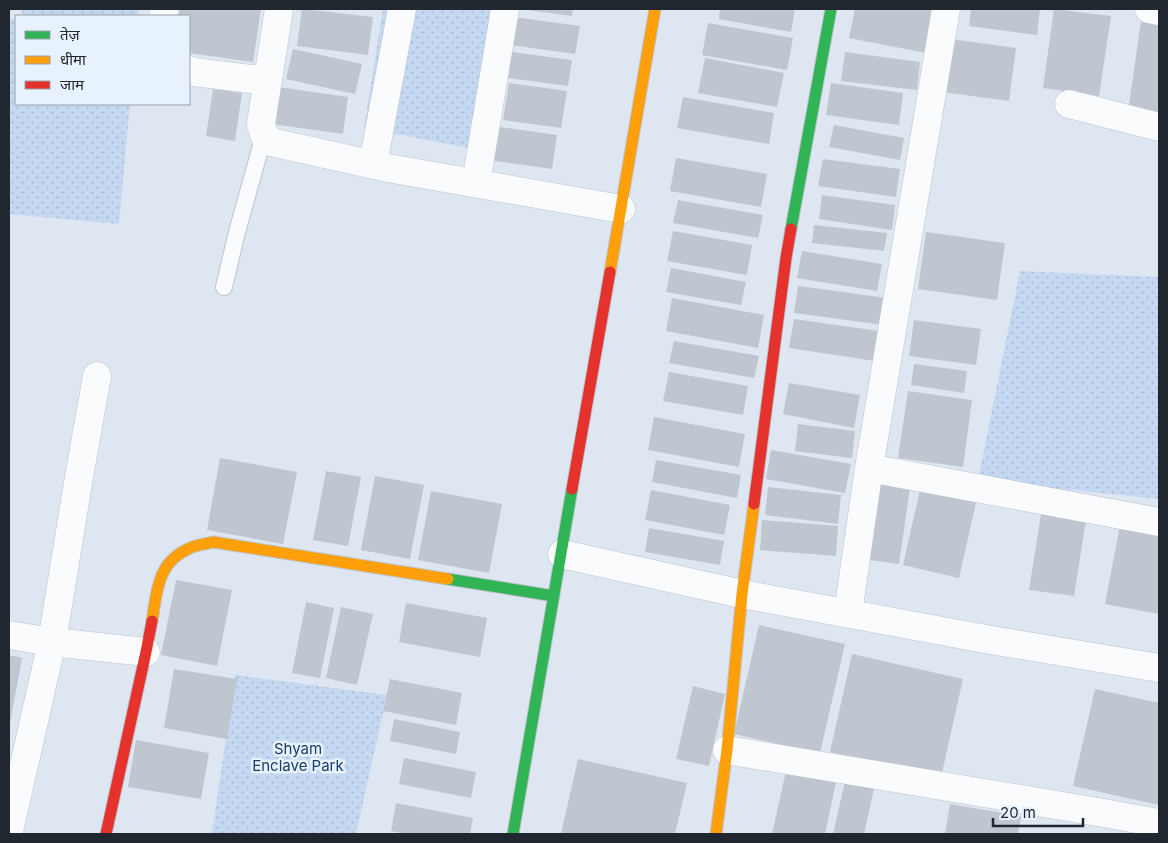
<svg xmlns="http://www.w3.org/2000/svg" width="1168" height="843" font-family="Inter,'Noto Sans Devanagari',sans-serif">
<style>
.park{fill:url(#park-dots)}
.building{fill:#c0c6cf}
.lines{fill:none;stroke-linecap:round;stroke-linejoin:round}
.lane-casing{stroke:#bdc3cd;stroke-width:18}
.street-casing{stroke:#bdc3cd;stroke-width:29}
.fast-casing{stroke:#bdc3cd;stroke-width:13}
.slow-casing{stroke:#bdc3cd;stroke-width:13}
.jam-casing{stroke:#bdc3cd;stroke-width:13}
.lane{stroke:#fafbfd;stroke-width:16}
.street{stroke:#fafbfd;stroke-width:28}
.fast{stroke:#30b455;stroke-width:11}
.slow{stroke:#ff9f0a;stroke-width:11}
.jam{stroke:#e5322d;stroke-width:11}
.labels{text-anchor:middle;stroke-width:5;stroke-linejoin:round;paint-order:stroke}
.park-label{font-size:15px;fill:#1a3c6a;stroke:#e8f2fe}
</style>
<defs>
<pattern id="park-dots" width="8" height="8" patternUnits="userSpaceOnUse" patternTransform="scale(1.25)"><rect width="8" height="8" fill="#c5d8f1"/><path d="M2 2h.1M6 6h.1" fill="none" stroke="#a9b9cf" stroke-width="1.8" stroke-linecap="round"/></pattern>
</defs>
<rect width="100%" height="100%" fill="#dee6f2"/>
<path class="park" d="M 22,9 L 138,9 L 138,16 L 22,16 Z
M 383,9 L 494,9 L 475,149 L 364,128 Z
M 9,18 L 16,20 L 16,104 L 130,104 L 119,224 L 9,214 Z
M 1020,271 L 1159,277 L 1159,499 L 978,480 Z
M 235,675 L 387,695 L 356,834 L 212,834 Z"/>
<path class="building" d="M 171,9 L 261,9 L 253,62 L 189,53 L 189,16 L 170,16 Z
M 302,9 L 373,17 L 368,55 L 297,46 Z
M 529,9 L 573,9 L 572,16 L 528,10 Z
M 720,9 L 795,9 L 791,32 L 719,19 Z
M 855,9 L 934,9 L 926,53 L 849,38 Z
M 971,9 L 1040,9 L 1037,35 L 969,26 Z
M 1054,9 L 1111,16 L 1099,96 L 1043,88 Z
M 507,16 L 580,26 L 575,54 L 503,44 Z
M 1141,21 L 1159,24 L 1159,117 L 1128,112 Z
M 708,23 L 793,38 L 787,70 L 702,55 Z
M 950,39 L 1016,48 L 1009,101 L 942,92 Z
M 293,49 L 362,64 L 355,94 L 286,79 Z
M 505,51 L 572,60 L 568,86 L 501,77 Z
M 845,52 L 920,62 L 917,90 L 841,81 Z
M 705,58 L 784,73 L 777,107 L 698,93 Z
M 509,83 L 567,91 L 561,128 L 503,120 Z
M 831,83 L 903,93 L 899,125 L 826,115 Z
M 278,87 L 348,97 L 343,134 L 272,124 Z
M 213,89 L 242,93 L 235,141 L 206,136 Z
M 683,97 L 774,113 L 769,144 L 677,128 Z
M 834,125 L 904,138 L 900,160 L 829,147 Z
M 493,126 L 557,135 L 552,169 L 488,160 Z
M 676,158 L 767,174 L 761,207 L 670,191 Z
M 823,159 L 900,169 L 896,197 L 818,186 Z
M 822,195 L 895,205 L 892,230 L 819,219 Z
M 678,200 L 763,215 L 758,238 L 673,223 Z
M 814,225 L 887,233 L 884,251 L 812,243 Z
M 673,231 L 752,245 L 747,275 L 667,261 Z
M 926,232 L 1005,243 L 997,300 L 918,289 Z
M 802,251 L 882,264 L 877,291 L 797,278 Z
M 671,268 L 746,282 L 741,305 L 666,292 Z
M 798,286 L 887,298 L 884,325 L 794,313 Z
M 672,298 L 764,315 L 758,348 L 666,331 Z
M 794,319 L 879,331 L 875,361 L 789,348 Z
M 914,320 L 981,329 L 976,365 L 909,356 Z
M 674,341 L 759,356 L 754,378 L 669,363 Z
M 914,364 L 967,371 L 964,393 L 911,385 Z
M 669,372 L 748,386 L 743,415 L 663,401 Z
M 789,383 L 860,395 L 854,428 L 783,414 Z
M 908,391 L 972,400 L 963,467 L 898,458 Z
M 654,417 L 745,434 L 739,467 L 648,450 Z
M 798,424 L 855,431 L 852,458 L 795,451 Z
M 771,450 L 851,464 L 845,493 L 766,479 Z
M 220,458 L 297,472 L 283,544 L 207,530 Z
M 656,460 L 741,475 L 737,498 L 652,482 Z
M 326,471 L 361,477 L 348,546 L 313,540 Z
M 375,476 L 424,485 L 410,559 L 361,550 Z
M 874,476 L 911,481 L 899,564 L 862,559 Z
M 922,481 L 978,494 L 959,578 L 903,565 Z
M 768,487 L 841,495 L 838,524 L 765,515 Z
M 651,490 L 730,505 L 724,535 L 645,520 Z
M 431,491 L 502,504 L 489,573 L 418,560 Z
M 1042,508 L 1087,514 L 1074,596 L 1029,590 Z
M 762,520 L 838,526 L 836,556 L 760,550 Z
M 1121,520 L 1159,527 L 1159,614 L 1105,604 Z
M 649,528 L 724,541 L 720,565 L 645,552 Z
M 176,580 L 232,590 L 217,666 L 161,655 Z
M 306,602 L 334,608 L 320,678 L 292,673 Z
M 406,603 L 487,618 L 480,657 L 399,642 Z
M 341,607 L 373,614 L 357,685 L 326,678 Z
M 759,625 L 845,644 L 820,753 L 734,734 Z
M 852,654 L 963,679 L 941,777 L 830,752 Z
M 9,655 L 22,658 L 10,724 L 9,724 Z
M 174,669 L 237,679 L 227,739 L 164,728 Z
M 390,679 L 462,693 L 456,725 L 383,711 Z
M 693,686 L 725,694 L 709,766 L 676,759 Z
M 1095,689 L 1159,703 L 1159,805 L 1073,786 Z
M 394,719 L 460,732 L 456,754 L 390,741 Z
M 136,740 L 209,753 L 201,799 L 128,787 Z
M 404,758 L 476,772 L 471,798 L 399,784 Z
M 578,759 L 687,783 L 675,834 L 561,834 Z
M 786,771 L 836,782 L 825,834 L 772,834 Z
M 846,777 L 875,784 L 864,834 L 833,834 Z
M 396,803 L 473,818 L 470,834 L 406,834 L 391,831 Z
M 950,804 L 1021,816 L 1018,834 L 945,834 Z"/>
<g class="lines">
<g class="lane-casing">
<path id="lane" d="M 224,287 L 237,232 L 264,135"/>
</g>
<g class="street-casing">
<path id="street" d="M 279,9 L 261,124 L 264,135 L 271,142 L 388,168 L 621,209
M 1149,9 L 1159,11
M 163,16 L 165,9
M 189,70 L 194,72 L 268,81
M 1069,104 L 1159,127
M 373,164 L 402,9
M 476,183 L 505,9
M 869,468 L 1159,522
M 562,554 L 742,594 L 991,640 L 1159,668
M 848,613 L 869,468 L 946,9
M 9,635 L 52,642 L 146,652
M 727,750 L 1098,812 L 1159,823
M 9,831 L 52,642 L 79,477 L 97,376"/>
</g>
<g class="fast-casing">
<path id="fast" d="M 791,229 L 831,9
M 448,579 L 554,596
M 513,834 L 572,489"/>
</g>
<g class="slow-casing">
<path id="slow" d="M 610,272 L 655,9
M 152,621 C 157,591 157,562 190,548 C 197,545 206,544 213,542 L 448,579
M 716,834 L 727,750 L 742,594 L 754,504"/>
</g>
<g class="jam-casing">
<path id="jam" d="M 572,489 L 610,272
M 754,504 L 786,258 L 791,229
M 106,834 L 146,652 L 152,621"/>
</g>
<use href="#lane" class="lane"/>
<use href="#street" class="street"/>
<use href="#fast" class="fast"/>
<use href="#slow" class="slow"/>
<use href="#jam" class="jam"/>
</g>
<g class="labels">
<g class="park-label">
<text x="298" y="754">Shyam<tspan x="298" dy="17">Enclave Park</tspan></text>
</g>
</g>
<rect width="1168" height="843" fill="none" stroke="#21272e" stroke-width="20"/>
<rect x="15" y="15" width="175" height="90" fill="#e8f2fe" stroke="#98a1ab"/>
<rect x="25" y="31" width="25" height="8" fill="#30b455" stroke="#98a1ab"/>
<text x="60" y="40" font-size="15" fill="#21272e">तेज़</text>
<rect x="25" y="56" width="25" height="8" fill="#ff9f0a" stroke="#98a1ab"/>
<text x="60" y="65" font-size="15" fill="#21272e">धीमा</text>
<rect x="25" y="81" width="25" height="8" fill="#e5322d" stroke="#98a1ab"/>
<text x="60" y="90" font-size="15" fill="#21272e">जाम</text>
<path d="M993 818v8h90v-8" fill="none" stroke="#21272e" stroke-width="2.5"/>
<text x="1000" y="818" font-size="15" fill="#21272e" stroke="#e8f2fe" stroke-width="4" paint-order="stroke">20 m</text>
</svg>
